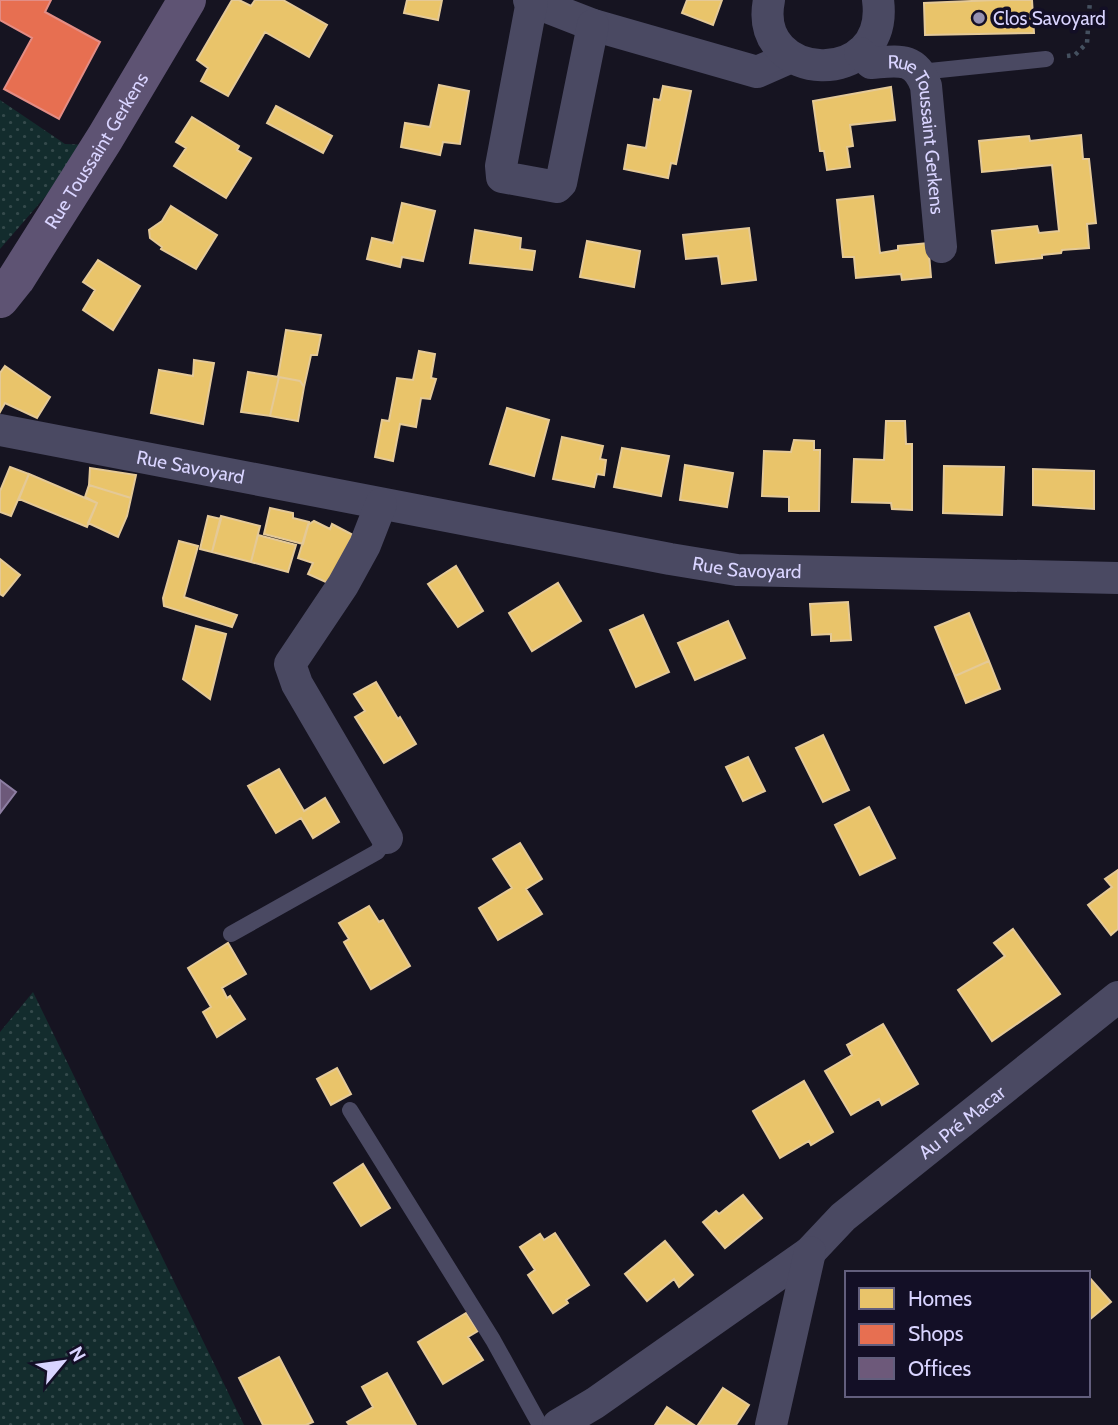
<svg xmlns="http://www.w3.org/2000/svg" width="1118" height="1425" font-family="Cabin,sans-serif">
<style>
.grass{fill:url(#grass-dots)}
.homes{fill:#e9c46a;stroke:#e4c997;stroke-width:2}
.shops{fill:#e76f51;stroke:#e38d85;stroke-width:2}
.offices{fill:#6d597a;stroke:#8d7ea2;stroke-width:2}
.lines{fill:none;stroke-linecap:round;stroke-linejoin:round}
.path{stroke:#44505f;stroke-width:4.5;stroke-dasharray:3.5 5;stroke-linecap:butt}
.lane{stroke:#4a4962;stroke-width:16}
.street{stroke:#4a4962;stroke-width:32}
.primary{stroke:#5e5373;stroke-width:38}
.poi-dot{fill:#9591b1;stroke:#130f26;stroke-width:2.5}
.labels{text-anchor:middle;stroke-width:7;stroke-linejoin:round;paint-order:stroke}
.poi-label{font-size:19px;fill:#d9d4ff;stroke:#130f26;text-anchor:start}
.street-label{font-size:19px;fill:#d9d4ff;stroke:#130f26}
</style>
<defs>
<pattern id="grass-dots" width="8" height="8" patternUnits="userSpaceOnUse" patternTransform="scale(1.75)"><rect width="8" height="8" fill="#132c2d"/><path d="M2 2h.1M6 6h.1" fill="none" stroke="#354a4c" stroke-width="1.8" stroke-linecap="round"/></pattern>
</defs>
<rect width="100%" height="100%" fill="#161421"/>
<path class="grass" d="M 0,100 L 65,144 L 90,145 L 0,249 Z
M 33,992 L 244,1425 L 0,1425 L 0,1032 Z"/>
<path class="homes" d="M 232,0 L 239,0 L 251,6 L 255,0 L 283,0 L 327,25 L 309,57 L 265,32 L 228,96 L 201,81 L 208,68 L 197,60 Z
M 407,0 L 442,0 L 438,20 L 404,13 Z
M 687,0 L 722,0 L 713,25 L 682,13 Z
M 995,0 L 1032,0 L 1034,33 L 925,35 L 924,3 Z
M 439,85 L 469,91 L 460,144 L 443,142 L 440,155 L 401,147 L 405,123 L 430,127 Z
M 663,86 L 691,91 L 676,164 L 671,163 L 668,178 L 624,169 L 628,145 L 646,148 L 654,99 L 660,100 Z
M 891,87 L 895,120 L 850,125 L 853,146 L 847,147 L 850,167 L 827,170 L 824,151 L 820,151 L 813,101 Z
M 276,106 L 332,136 L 323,153 L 267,123 Z
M 192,117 L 239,146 L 237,150 L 251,158 L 226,198 L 174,166 L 186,148 L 176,142 Z
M 1081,135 L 1083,159 L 1089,159 L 1096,223 L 1087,224 L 1089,248 L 1062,250 L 1061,253 L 1042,255 L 1042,258 L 996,263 L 992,231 L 1037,226 L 1039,233 L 1059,231 L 1052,165 L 982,172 L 979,141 L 1029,136 L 1030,141 Z
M 873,196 L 880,253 L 898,250 L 898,246 L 928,243 L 931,277 L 902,280 L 901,274 L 856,278 L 854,257 L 843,257 L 837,200 Z
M 402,203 L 435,211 L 423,261 L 402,257 L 400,267 L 367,259 L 372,238 L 393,243 Z
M 171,206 L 217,235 L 196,269 L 161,249 L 162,247 L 150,238 L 149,230 L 162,221 Z
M 749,228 L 756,280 L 722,284 L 718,256 L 686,259 L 683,235 Z
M 475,230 L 521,238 L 520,249 L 535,251 L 532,270 L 470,263 Z
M 587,241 L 640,251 L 634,287 L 580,277 Z
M 98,260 L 140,286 L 113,330 L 83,310 L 95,290 L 83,282 Z
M 286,330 L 321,335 L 317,355 L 311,355 L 304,387 L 300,381 L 278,377 Z
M 419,351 L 435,354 L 431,378 L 436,379 L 430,399 L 421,398 L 416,427 L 400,424 L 393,461 L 375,457 L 382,420 L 389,421 L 397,378 L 413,380 Z
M 194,360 L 214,363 L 203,424 L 151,413 L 159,370 L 193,376 Z
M 5,366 L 50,397 L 37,418 L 5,403 L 0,412 L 0,373 Z
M 248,372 L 279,377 L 270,416 L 241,412 Z
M 279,377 L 300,381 L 304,387 L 298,421 L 270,416 Z
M 507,408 L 549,420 L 534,476 L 490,464 Z
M 886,421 L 905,421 L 906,444 L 912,444 L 912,510 L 892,509 L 891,503 L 852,502 L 854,459 L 884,460 Z
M 562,437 L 603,446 L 600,459 L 606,460 L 604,475 L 597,474 L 594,487 L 553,479 Z
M 794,440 L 814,441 L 814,450 L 820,450 L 819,511 L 789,511 L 789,497 L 762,496 L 764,451 L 791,452 Z
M 622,448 L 669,456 L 661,496 L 614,487 Z
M 685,465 L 733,473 L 727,507 L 680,500 Z
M 944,466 L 1004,467 L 1002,515 L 943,513 Z
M 10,467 L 29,474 L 11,516 L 0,512 L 0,491 Z
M 90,468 L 136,475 L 131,498 L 89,485 Z
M 1033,469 L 1094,471 L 1094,509 L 1033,505 Z
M 29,474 L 97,503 L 87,527 L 19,499 Z
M 89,485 L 131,498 L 127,516 L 118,537 L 88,523 L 97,503 L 85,497 Z
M 270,508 L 293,513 L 293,518 L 309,522 L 303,544 L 264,534 Z
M 208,516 L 221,519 L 212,552 L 200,549 Z
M 221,516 L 260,526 L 251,562 L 212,552 Z
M 314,521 L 330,529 L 332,524 L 353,535 L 328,583 L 308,574 L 313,563 L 298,558 L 308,525 Z
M 258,535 L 296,545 L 288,572 L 251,562 Z
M 179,541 L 198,546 L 184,597 L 237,615 L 232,627 L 164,606 L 163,598 Z
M 0,559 L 20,575 L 3,596 L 0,594 Z
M 456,566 L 483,611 L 458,627 L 428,584 Z
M 558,583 L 581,621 L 532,651 L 509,613 Z
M 848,602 L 851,640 L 831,641 L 831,634 L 812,635 L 810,604 Z
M 969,613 L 989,661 L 955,676 L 935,627 Z
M 643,615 L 669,672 L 636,687 L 610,630 Z
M 728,621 L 745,658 L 695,680 L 678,643 Z
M 196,626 L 226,634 L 210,699 L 183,679 Z
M 989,661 L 1000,689 L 966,703 L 955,676 Z
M 376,682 L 398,719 L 400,717 L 416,744 L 384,763 L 355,717 L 365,711 L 354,694 Z
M 823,735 L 849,790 L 823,802 L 796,748 Z
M 748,757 L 765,791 L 743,801 L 726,767 Z
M 279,769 L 304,811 L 325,798 L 339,822 L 313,838 L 301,818 L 276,833 L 248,786 Z
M 869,807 L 895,858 L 860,875 L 835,825 Z
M 520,843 L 542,879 L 526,889 L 542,914 L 498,940 L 479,908 L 512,888 L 493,859 Z
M 1118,870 L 1118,929 L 1111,935 L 1088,905 L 1112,887 L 1105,879 Z
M 369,906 L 379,922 L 383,920 L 410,966 L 371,989 L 344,942 L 349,939 L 339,923 Z
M 1013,929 L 1060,994 L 992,1041 L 958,990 L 1005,956 L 994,943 Z
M 228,943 L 246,974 L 222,988 L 227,998 L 230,996 L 245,1019 L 217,1037 L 203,1012 L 211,1007 L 188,968 Z
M 883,1024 L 918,1084 L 882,1105 L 879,1099 L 851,1115 L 825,1071 L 852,1055 L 847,1045 Z
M 337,1068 L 351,1094 L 331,1105 L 317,1079 Z
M 804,1081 L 833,1132 L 811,1145 L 809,1141 L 780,1158 L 753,1111 Z
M 363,1164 L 390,1208 L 361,1226 L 334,1183 Z
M 743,1195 L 762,1218 L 725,1248 L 703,1222 L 716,1211 L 719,1214 Z
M 555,1233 L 589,1285 L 566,1300 L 568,1303 L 553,1313 L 528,1275 L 535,1270 L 520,1247 L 540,1234 L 544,1240 Z
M 665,1241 L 693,1275 L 679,1287 L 674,1279 L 647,1301 L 625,1274 Z
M 1088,1276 L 1111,1302 L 1088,1321 Z
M 466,1313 L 478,1331 L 468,1337 L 483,1360 L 443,1384 L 418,1342 Z
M 279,1357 L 313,1422 L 306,1425 L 263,1425 L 239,1378 Z
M 387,1373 L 416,1425 L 349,1425 L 347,1422 L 373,1407 L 362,1387 Z
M 723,1388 L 749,1405 L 736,1425 L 698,1425 Z
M 667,1407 L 694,1425 L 655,1425 Z"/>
<path class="shops" d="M 0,0 L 51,0 L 45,12 L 100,42 L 59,119 L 4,89 L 32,38 L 0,20 Z"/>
<path class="offices" d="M 0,780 L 16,792 L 0,813 Z"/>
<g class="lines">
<path class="path" d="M 1067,56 L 1075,55 L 1087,43 L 1090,0"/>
<path class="lane" d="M 920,72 L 1046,59
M 231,934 L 377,852 L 387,838
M 350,1110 L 493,1340 L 540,1425"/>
<g class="street">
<path d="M 529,0 L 593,25 L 757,72 L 791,57"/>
<path d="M 769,0 C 752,84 890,90 878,0"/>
<path d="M 532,1 L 501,166 L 502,177 L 557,187 L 561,183 L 593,25"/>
<path id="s1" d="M 860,53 L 871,63 C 898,61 915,56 926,86 L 941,247"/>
<path id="s2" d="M 0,430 L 670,559 L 737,570 L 1118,578"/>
<path d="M 381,504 L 365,545 L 343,585 L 290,664 L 297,684 L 387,838"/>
<path id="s3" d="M 558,1425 L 595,1403 L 810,1252 L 843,1217 L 1118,997"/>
<path d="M 771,1425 L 810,1252"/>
</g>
<path class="primary" id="s4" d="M 0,299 L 16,279 L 105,138 L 187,0"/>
</g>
<circle class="poi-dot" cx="979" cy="18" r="7"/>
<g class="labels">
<g class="poi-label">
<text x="993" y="25">Clos Savoyard</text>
</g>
<g class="street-label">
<text dy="7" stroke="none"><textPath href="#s1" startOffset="121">Rue Toussaint Gerkens</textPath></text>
<text dy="7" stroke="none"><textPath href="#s4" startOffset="177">Rue Toussaint Gerkens</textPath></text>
<text dy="7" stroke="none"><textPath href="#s2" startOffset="194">Rue Savoyard</textPath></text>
<text dy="7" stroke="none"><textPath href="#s2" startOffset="760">Rue Savoyard</textPath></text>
<text dy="7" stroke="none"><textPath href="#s3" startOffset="506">Au Pré Macar</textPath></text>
</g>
</g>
<rect x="845" y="1271" width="245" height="126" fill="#130f26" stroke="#625e7d" stroke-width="2"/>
<rect x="859" y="1288" width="35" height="21" fill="#e9c46a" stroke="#625e7d" stroke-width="2"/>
<text x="908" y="1306" font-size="21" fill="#d9d4ff">Homes</text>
<rect x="859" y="1324" width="35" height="21" fill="#e76f51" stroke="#625e7d" stroke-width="2"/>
<text x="908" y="1341" font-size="21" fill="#d9d4ff">Shops</text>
<rect x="859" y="1358" width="35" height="21" fill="#6d597a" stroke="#625e7d" stroke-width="2"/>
<text x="908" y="1376" font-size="21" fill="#d9d4ff">Offices</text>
<g transform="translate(63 1362) rotate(61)" stroke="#130f26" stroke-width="5" paint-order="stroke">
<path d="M0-5L12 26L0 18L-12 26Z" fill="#d9d4ff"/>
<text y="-10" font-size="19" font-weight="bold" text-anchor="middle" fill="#d9d4ff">N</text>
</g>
</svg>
